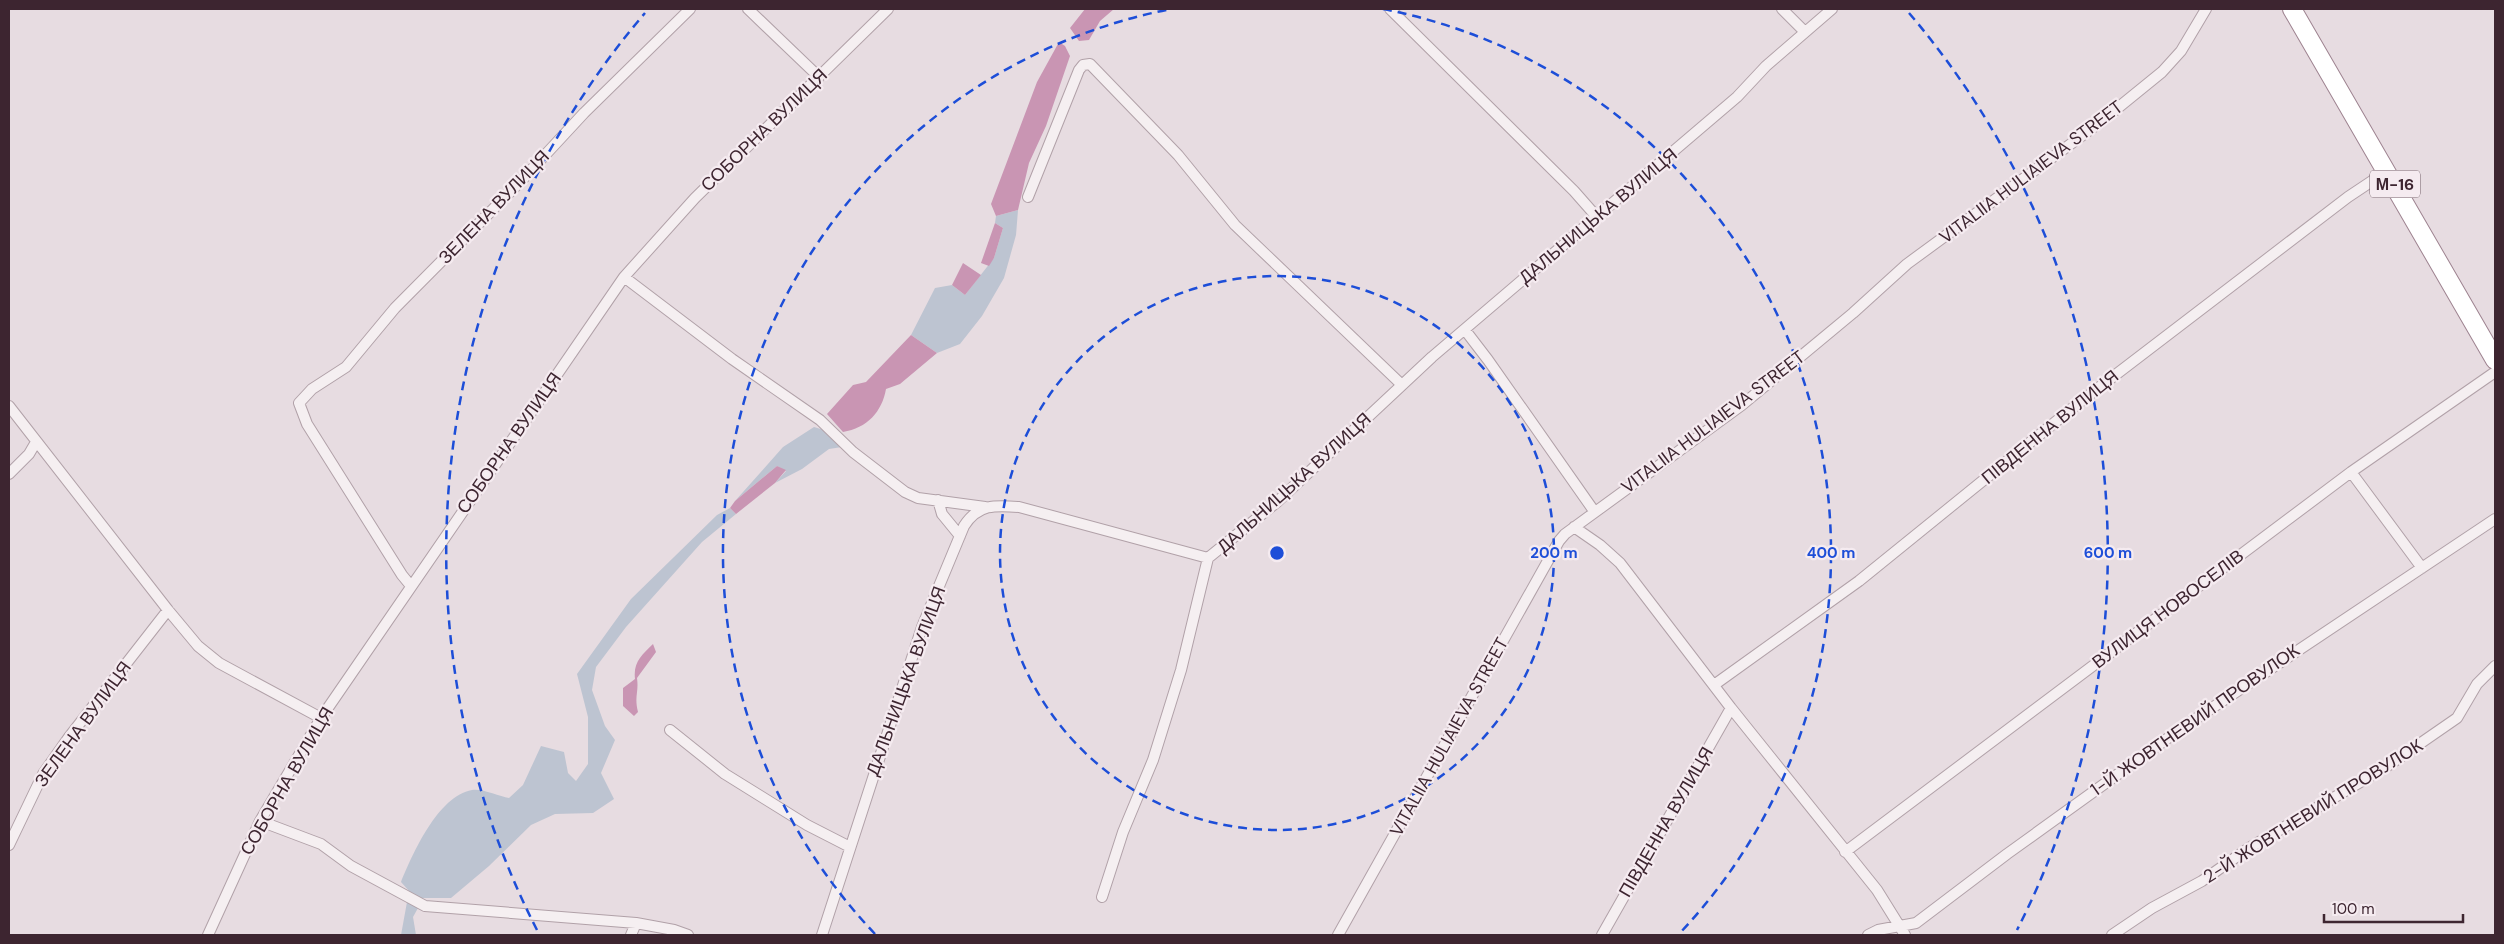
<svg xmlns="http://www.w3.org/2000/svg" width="2504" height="944" font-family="'DM Sans',sans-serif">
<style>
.green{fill:#bdc4d1}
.water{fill:#c995b3}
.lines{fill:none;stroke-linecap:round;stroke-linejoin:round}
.minor-casing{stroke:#b1a1a8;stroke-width:12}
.trunk-casing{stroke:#9e8390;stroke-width:20}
.minor{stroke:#f5eff1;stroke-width:10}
.trunk{stroke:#fff;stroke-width:18}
.ring{fill:none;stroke:#1d4ed8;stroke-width:2.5;stroke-dasharray:9 6}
.labels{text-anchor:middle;stroke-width:4.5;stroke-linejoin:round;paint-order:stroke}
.shield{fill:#f5ebf0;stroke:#74606a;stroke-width:1}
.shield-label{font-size:16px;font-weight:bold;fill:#3d2530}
.street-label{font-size:18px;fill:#3d2530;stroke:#f5ebf0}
.centre{fill:#1d4ed8;stroke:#f5ebf0;stroke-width:2.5}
.ring-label{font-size:15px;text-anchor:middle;font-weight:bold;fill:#1d4ed8;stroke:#f5ebf0;stroke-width:4.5;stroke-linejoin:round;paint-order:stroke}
</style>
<rect width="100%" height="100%" fill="#e7dce1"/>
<path class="green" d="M 1018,210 L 1016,235 L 1004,278 L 982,316 L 960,344 L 937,353 L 911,335 L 935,288 L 952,285 L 965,295 L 994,258 L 1003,228 L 995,223 L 996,216 Z
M 814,427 L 824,430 L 842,447 L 829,449 L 802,469 L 775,483 L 786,471 L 777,466 L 735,501 L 783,447 Z
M 730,508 L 736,514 L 702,542 L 626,627 L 596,667 L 592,690 L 605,726 L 615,740 L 601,773 L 614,799 L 593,813 L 555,814 L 531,825 L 489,866 L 451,898 L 419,898 L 410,892 L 401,882 C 413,853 438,796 472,790 C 481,788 499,796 509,798 L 523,785 L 541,746 L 564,752 L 568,773 L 576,781 L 588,764 L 588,717 L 577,674 L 631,599 L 717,515 Z
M 407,902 L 418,908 L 413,917 L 416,935 L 401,935 Z"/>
<path class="water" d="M 1085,9 L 1114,9 L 1100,21 L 1089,40 L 1079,41 L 1070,28 Z
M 1059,42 L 1065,46 L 1070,56 L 1046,126 L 1029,163 L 1018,210 L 996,216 L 991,204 L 1037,82 Z
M 995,223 L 1003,228 L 994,258 L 989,266 L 981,263 Z
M 963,263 L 981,275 L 965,295 L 952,285 Z
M 911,335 L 937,353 L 900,384 L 886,389 C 882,412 867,428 843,432 L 827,414 L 853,385 L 866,382 Z
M 777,466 L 786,470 L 775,483 L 736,514 L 730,508 L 735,501 Z
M 653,644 L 656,652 L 637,678 C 639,693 634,696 638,712 L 634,716 L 623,706 L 623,688 L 635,679 C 633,662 642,655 653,644 Z"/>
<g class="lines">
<g class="minor-casing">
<path id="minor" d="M 748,9 L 819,77
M 1390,9 L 1574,191 L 1596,216
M 1782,9 L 1804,31
M 1028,197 L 1079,70 L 1083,65 L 1090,64 L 1178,155 L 1235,225 L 1402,385
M 624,277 L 732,359 L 820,420 L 853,452 L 905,492 L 918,498 L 985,507
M 1465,330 L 1488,360 L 1594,511
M 9,406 L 168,610 L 198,646 L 219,663 L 321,718
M 2351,472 L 2422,568
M 9,474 L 29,454 L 36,442
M 938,500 L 942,514 L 960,536
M 1574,527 L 1600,545 L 1620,563 L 1731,708 L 1877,890 L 1905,935
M 411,586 L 402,575 L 307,424 L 299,403 L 312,389 L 346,367 L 395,308 L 521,181 L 584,113 L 690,9
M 1714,685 L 1859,581 L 2080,402 L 2348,197 L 2387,171
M 670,730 L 725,774 L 807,825 L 850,847
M 260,821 L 321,844 L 351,866 L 425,906 L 636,923 L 674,930 L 688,935
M 9,845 L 43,774 L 69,737 L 168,610
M 1845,852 L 2351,472 L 2495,372
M 1102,897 L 1123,832 L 1153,760 L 1181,670 L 1208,558
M 208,935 L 260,821 L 321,718 L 624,277 L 695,198 L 888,9
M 631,935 L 636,923
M 822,935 L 922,627 L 964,526 C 978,504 995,505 1019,507 L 1208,558 L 1277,502 L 1432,357 L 1737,97 L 1766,66 L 1832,9
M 1338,935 L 1559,541 L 1565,534 L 1742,405 L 1853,313 L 1907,264 L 2098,124 L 2162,72 L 2181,51 L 2206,9
M 1602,935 L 1731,708
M 1868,935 L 1878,930 L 1916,923 L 2007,854 L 2182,728 L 2495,519
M 2112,935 L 2152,908 L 2202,881 L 2249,848 L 2389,765 L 2457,718 L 2477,684 L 2495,666"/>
</g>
<g class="trunk-casing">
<path id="trunk" d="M 2292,9 L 2495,360"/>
</g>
<use href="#minor" class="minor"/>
<use href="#trunk" class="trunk"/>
</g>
<g class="ring">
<circle cx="1277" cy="553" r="277"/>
<path d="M875 934A554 554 0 0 1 1171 9M1383 9A554 554 0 0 1 1679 934"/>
<path d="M537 930A831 831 0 0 1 645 13M1909 13A831 831 0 0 1 2017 930"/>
</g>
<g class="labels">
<rect class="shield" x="2370" y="170.5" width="50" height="27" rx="4"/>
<g class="shield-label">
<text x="2395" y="190">М-16</text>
</g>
<g class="street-label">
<text transform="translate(764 130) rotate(-44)" y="6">СОБОРНА ВУЛИЦЯ</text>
<text transform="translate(2031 172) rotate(-37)" y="6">VITALIIA HULIAIEVA STREET</text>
<text transform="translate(494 207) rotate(-46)" y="6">ЗЕЛЕНА ВУЛИЦЯ</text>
<text transform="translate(1598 216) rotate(-40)" y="6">ДАЛЬНИЦЬКА ВУЛИЦЯ</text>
<text transform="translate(1713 422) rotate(-37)" y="6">VITALIIA HULIAIEVA STREET</text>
<text transform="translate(2050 427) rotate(-39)" y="6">ПІВДЕННА ВУЛИЦЯ</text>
<text transform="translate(509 443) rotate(-55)" y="6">СОБОРНА ВУЛИЦЯ</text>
<text transform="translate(1294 483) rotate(-42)" y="6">ДАЛЬНИЦЬКА ВУЛИЦЯ</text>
<text transform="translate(2168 609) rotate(-37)" y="6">ВУЛИЦЯ НОВОСЕЛІВ</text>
<text transform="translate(906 681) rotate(-70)" y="6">ДАЛЬНИЦЬКА ВУЛИЦЯ</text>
<text transform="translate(2195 720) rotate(-35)" y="6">1-Й ЖОВТНЕВИЙ ПРОВУЛОК</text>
<text transform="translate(83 724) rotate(-54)" y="6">ЗЕЛЕНА ВУЛИЦЯ</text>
<text transform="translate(1449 737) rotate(-61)" y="6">VITALIIA HULIAIEVA STREET</text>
<text transform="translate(287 781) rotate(-60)" y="6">СОБОРНА ВУЛИЦЯ</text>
<text transform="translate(2313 811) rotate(-32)" y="6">2-Й ЖОВТНЕВИЙ ПРОВУЛОК</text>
<text transform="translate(1666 822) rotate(-60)" y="6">ПІВДЕННА ВУЛИЦЯ</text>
</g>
</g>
<circle cx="1277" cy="553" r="8" class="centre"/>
<g class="ring-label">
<text x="1554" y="558">200 m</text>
<text x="1831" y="558">400 m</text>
<text x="2108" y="558">600 m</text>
</g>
<rect width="2504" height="944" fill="none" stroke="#3d2530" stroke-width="20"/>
<path d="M2324 914v8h139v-8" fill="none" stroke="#3d2530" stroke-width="2.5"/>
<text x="2332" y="914" font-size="15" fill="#3d2530" stroke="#f5ebf0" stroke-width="4" paint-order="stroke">100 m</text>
</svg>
